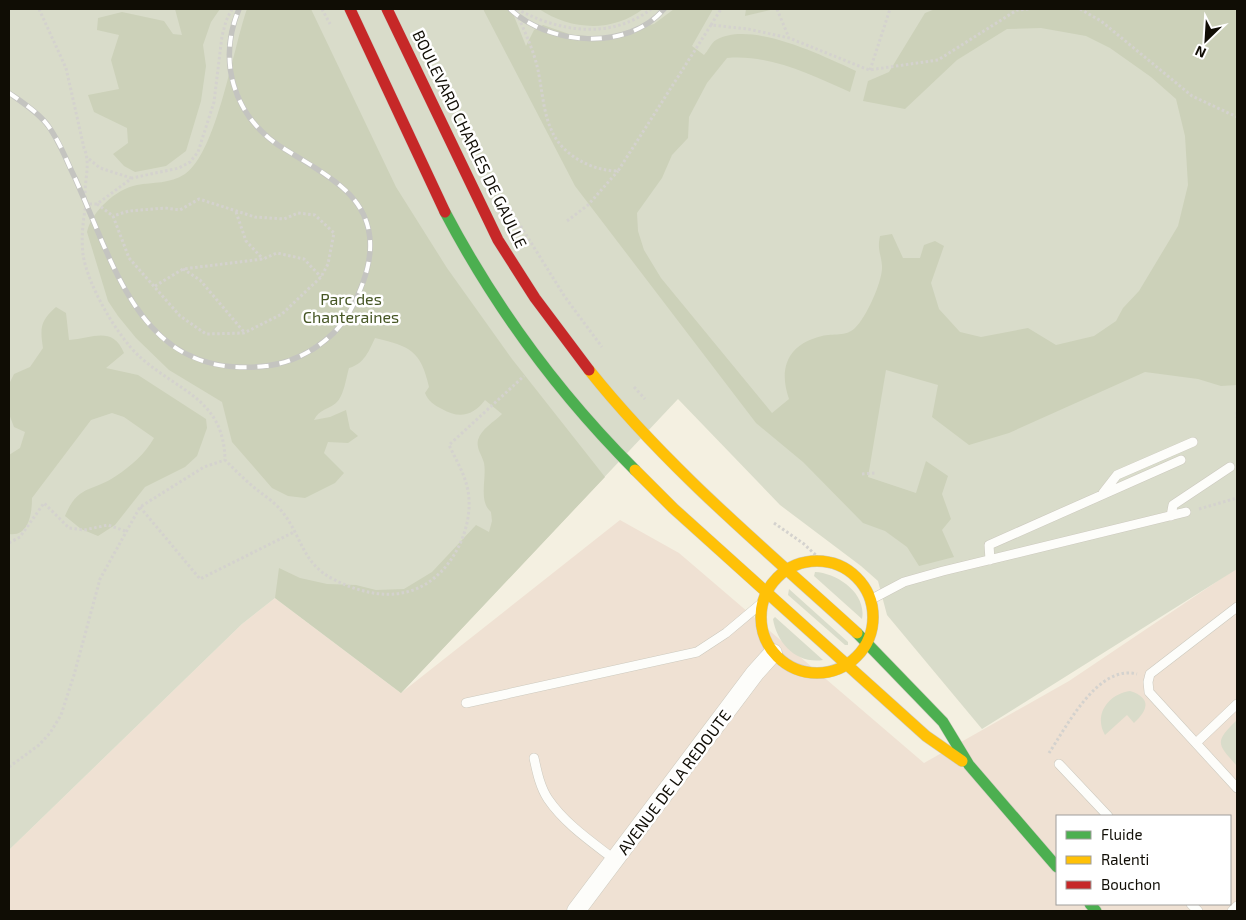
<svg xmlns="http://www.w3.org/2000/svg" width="1246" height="920" font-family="'Exo 2',sans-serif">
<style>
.industrial{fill:#efe1d3;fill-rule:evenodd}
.green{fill:#d9dcca}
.forest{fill:#ccd1b9}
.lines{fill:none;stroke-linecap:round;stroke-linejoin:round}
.lane-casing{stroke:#ccc9be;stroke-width:10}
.street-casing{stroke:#ccc9be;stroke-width:19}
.fast-casing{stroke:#ccc9be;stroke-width:12}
.slow-casing{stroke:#ccc9be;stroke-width:12}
.jam-casing{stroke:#ccc9be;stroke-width:12}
.path{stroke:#d4d2ce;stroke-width:3;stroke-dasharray:2.5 2.5;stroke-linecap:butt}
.lane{stroke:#fdfdfa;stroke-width:9}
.street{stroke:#fdfdfa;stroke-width:18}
.fast{stroke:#4caf50;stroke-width:11}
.slow{stroke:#ffc107;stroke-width:11}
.jam{stroke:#c62828;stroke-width:11}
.rail-casing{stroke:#c4c4c0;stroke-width:5.5}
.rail{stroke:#fff;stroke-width:4;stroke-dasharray:11;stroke-linecap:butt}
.labels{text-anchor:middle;stroke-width:5;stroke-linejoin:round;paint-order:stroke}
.street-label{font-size:16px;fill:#100d05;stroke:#fff}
.park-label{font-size:16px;fill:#465625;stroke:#fff}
</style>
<rect width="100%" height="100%" fill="#f4f0e1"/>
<path class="industrial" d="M 620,520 L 679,553 L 924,763 L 1069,681 L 1237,568 L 1237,911 L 9,911 L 9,850 L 242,624 L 275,598 L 401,693 ZM 1057,816 L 1230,816 L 1230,904 L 1057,904 Z"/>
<path class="green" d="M 9,9 L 1237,9 L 1237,569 L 982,729 L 887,615 L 878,581 L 861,566 L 780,505 L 678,399 L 401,693 L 275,598 L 242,624 L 9,850 Z
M 815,572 C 837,573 867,593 862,619 L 814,576 Z
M 789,589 L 848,642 L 848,645 L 845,645 L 788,595 Z
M 775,617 L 823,660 C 797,664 777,644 773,619 Z
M 1130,691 C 1152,698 1148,710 1134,723 L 1127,715 L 1105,735 C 1093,714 1109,694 1130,691 Z
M 1237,720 L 1237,766 C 1217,744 1214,742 1237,720 Z"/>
<path class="forest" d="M 175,9 L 220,9 L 211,22 L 203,45 L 206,66 L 201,101 L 186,151 L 166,166 L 135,172 L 124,166 L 113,154 L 128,143 L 127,128 L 94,112 L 88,95 L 119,89 L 111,60 L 119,35 L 97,30 L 98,18 L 122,12 L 164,21 L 173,34 L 182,35 Z
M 247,9 L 311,9 L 396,187 L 447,268 L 512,359 L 605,477 L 401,693 L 275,598 L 279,568 L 300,578 L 327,584 L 356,585 L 376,590 L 404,589 L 432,572 L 476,525 L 489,532 L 492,521 L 491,512 C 478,501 487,478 484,463 C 482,455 476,449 478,440 C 481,429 494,422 502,414 L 485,400 C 473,416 459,419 442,409 C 434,405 428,401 425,393 L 429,387 C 421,351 410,346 375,338 C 369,351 364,364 349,368 C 346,378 344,396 336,403 C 328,410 319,409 314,420 L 330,417 L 346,410 L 350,429 L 358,436 L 348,443 L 328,442 L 324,453 L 344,473 L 335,483 L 305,498 L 288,496 L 272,488 L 232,442 L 222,402 L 169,370 L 136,338 L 118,316 L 108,301 L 87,232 C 92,211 116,189 137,185 C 153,182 170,184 185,174 C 217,152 233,48 247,9 Z
M 483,9 L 516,9 L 512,11 L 526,46 L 534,30 L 543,25 L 572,35 L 602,37 L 654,24 L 674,9 L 713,9 L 692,46 L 704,55 C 708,51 711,43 716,40 C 751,20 823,56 856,71 L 850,92 C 811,75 770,54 727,58 L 707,83 L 689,117 L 688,138 L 672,155 L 662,178 L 637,213 L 638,231 L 644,250 L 661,278 L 772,413 L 789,399 C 778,368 788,344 822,336 C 833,333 846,337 855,328 C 866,318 883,281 882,266 C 881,253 877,250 880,236 L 892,234 L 903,258 L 920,258 L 924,245 L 935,241 L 944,246 L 931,283 L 939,309 L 960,332 L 981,337 L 1028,328 L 1056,345 L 1094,336 L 1116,321 L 1123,308 L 1139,291 L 1178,226 L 1188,185 L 1185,136 L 1176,99 L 1151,77 L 1110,48 L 1086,36 L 1041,28 L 1007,29 L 957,60 L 905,109 L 863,101 L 868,81 L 889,72 L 925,13 L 935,9 L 1237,9 L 1237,385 L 1221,386 L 1198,379 L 1145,372 L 1009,433 L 969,445 L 932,417 L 938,385 L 886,370 L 868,477 L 916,493 L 926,461 L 948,476 L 942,494 L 951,519 L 942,530 L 954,557 L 919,566 L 907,547 L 885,531 L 863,523 L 803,462 L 756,423 L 575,186 Z
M 539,9 L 643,9 C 612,33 570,30 539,9 Z
M 746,9 L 774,9 L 745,16 Z
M 56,307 L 66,313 L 69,340 C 92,339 112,325 124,353 L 106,368 L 138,375 L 206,419 L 207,428 L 197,456 L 185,467 L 145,487 L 115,525 L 98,536 L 81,529 L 65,516 C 78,484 93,492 116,476 C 131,466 145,454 154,438 L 124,417 L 112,413 L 91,420 L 32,498 C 32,513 29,537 9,534 L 9,455 L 20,448 L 25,432 L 14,427 L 9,414 L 9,384 L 14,374 L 30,367 L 43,348 C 40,328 40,321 56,307 Z"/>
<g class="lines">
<g class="lane-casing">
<path id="lane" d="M 1103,493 L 1117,475 L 1193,442
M 1171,516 L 1173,505 L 1230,467
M 990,560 L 989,545 L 1181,460
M 870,600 L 904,582 L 943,571 L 1186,512
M 1237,607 L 1150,674 L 1148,682 L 1149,692 L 1237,788
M 466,703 L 697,652 L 726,633 L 763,602
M 1196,743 L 1237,704
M 534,758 C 537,772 540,787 548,799 C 565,824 592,842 615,860
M 1059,764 L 1108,816
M 1191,904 L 1198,911
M 1232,911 L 1237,906"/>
</g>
<g class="street-casing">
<path id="street" d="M 576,911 L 755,673 L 773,653"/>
</g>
<g class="fast-casing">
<path id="fast" d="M 445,212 C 495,307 559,394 635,470
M 857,633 L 943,722 L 969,765 L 1057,867
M 1090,904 L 1096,911"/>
</g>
<g class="slow-casing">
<path id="slow" d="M 589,370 C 667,468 765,549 857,633
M 635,470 L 673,508 L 926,736 L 962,761
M761 617a56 56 0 1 1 112 0a56 56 0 1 1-112 0Z"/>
</g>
<g class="jam-casing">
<path id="jam" d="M 350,9 L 445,212
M 387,9 L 498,240 L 535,298 L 589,370"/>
</g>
<path class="path" d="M 39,9 L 66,68 L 84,148 C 92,166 82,185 86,204
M 232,9 L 226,21 L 222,36 L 214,102 L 198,152 L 190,162 L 179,168 L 132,178 L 97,204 L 86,204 C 83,221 81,237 83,254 C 87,284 117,336 140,357 C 179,392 224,399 225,460 C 235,470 245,480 256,489 C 265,496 277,504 284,514 C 302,538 303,564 333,579 C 356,591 384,599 410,591 C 449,580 475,529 468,491 C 465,474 456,460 449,445 L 524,376
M 322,9 L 330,24
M 515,9 C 522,26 531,44 536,62 C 542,83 542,109 551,129 C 561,155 592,171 618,171 L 711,25 L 748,29 L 789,38 L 869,70 L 938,60 L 1017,10 L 1030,9
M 517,9 C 559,32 611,40 651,9
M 777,9 L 789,38
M 1080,9 L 1101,21 L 1192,96 L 1237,117
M 711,25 L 721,9
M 870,70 L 890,9
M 89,159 L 100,168 L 131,178
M 97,204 L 113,216 L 129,258 L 180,316 L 206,334 L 244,333 L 282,314 L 321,277 L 328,264 L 334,233 L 315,215 L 298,213 L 284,219 L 255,217 L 199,199 L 180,210 L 165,208 L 129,211 L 113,216
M 510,209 L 565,297 L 602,347
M 236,212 L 246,241 L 263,259
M 567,221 L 588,205 L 618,171
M 183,269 L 200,280 L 244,332
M 155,286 L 183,269 L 263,259 L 277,253 L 304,259 L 321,277
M 634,387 L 645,399
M 1237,412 L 1237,418
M 862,474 L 875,473
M 140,507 L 200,579 L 294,532
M 1199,509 L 1237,498
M 774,523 L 804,544 L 822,561
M 9,543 L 20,537 L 44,503 L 69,528 L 84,530 L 108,525 L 125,531
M 1049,753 C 1067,726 1098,664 1137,674
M 9,767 L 39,745 L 50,733 L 61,715 L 74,675 L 100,579 L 140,507 L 204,467 L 225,460"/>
<use href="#lane" class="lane"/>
<use href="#street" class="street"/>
<use href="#fast" class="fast"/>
<use href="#slow" class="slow"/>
<use href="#jam" class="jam"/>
<g class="rail-casing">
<path id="rail" d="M 510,9 C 548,45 628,52 664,9
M 9,93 C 22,102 36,111 46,123 C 59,139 66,160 75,178 C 116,269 142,381 266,366 C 299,362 332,342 349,313 C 372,271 384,225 344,189 C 324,171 300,159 278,145 C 232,113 218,59 239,9"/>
</g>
<use href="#rail" class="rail"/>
</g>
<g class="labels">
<g class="street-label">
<text transform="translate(470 139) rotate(64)" y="6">BOULEVARD CHARLES DE GAULLE</text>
<text transform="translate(674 782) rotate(-53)" y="6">AVENUE DE LA REDOUTE</text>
</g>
<g class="park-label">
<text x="351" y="305">Parc des<tspan x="351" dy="18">Chanteraines</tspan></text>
</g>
</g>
<rect width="1246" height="920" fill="none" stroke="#100d05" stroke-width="20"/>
<rect x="1056" y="815" width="175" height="90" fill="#ffffff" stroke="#9f9e9b"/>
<rect x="1066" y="831" width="25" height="8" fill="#4caf50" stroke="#9f9e9b"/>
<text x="1101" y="840" font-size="15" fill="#100d05">Fluide</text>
<rect x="1066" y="856" width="25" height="8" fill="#ffc107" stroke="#9f9e9b"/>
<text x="1101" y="865" font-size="15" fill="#100d05">Ralenti</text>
<rect x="1066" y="881" width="25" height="8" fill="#c62828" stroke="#9f9e9b"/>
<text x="1101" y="890" font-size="15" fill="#100d05">Bouchon</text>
<g transform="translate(1206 40) rotate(205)" stroke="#ffffff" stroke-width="4" paint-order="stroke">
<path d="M0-4L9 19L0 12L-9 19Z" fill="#100d05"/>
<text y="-8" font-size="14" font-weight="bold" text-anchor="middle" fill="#100d05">N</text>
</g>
</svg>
